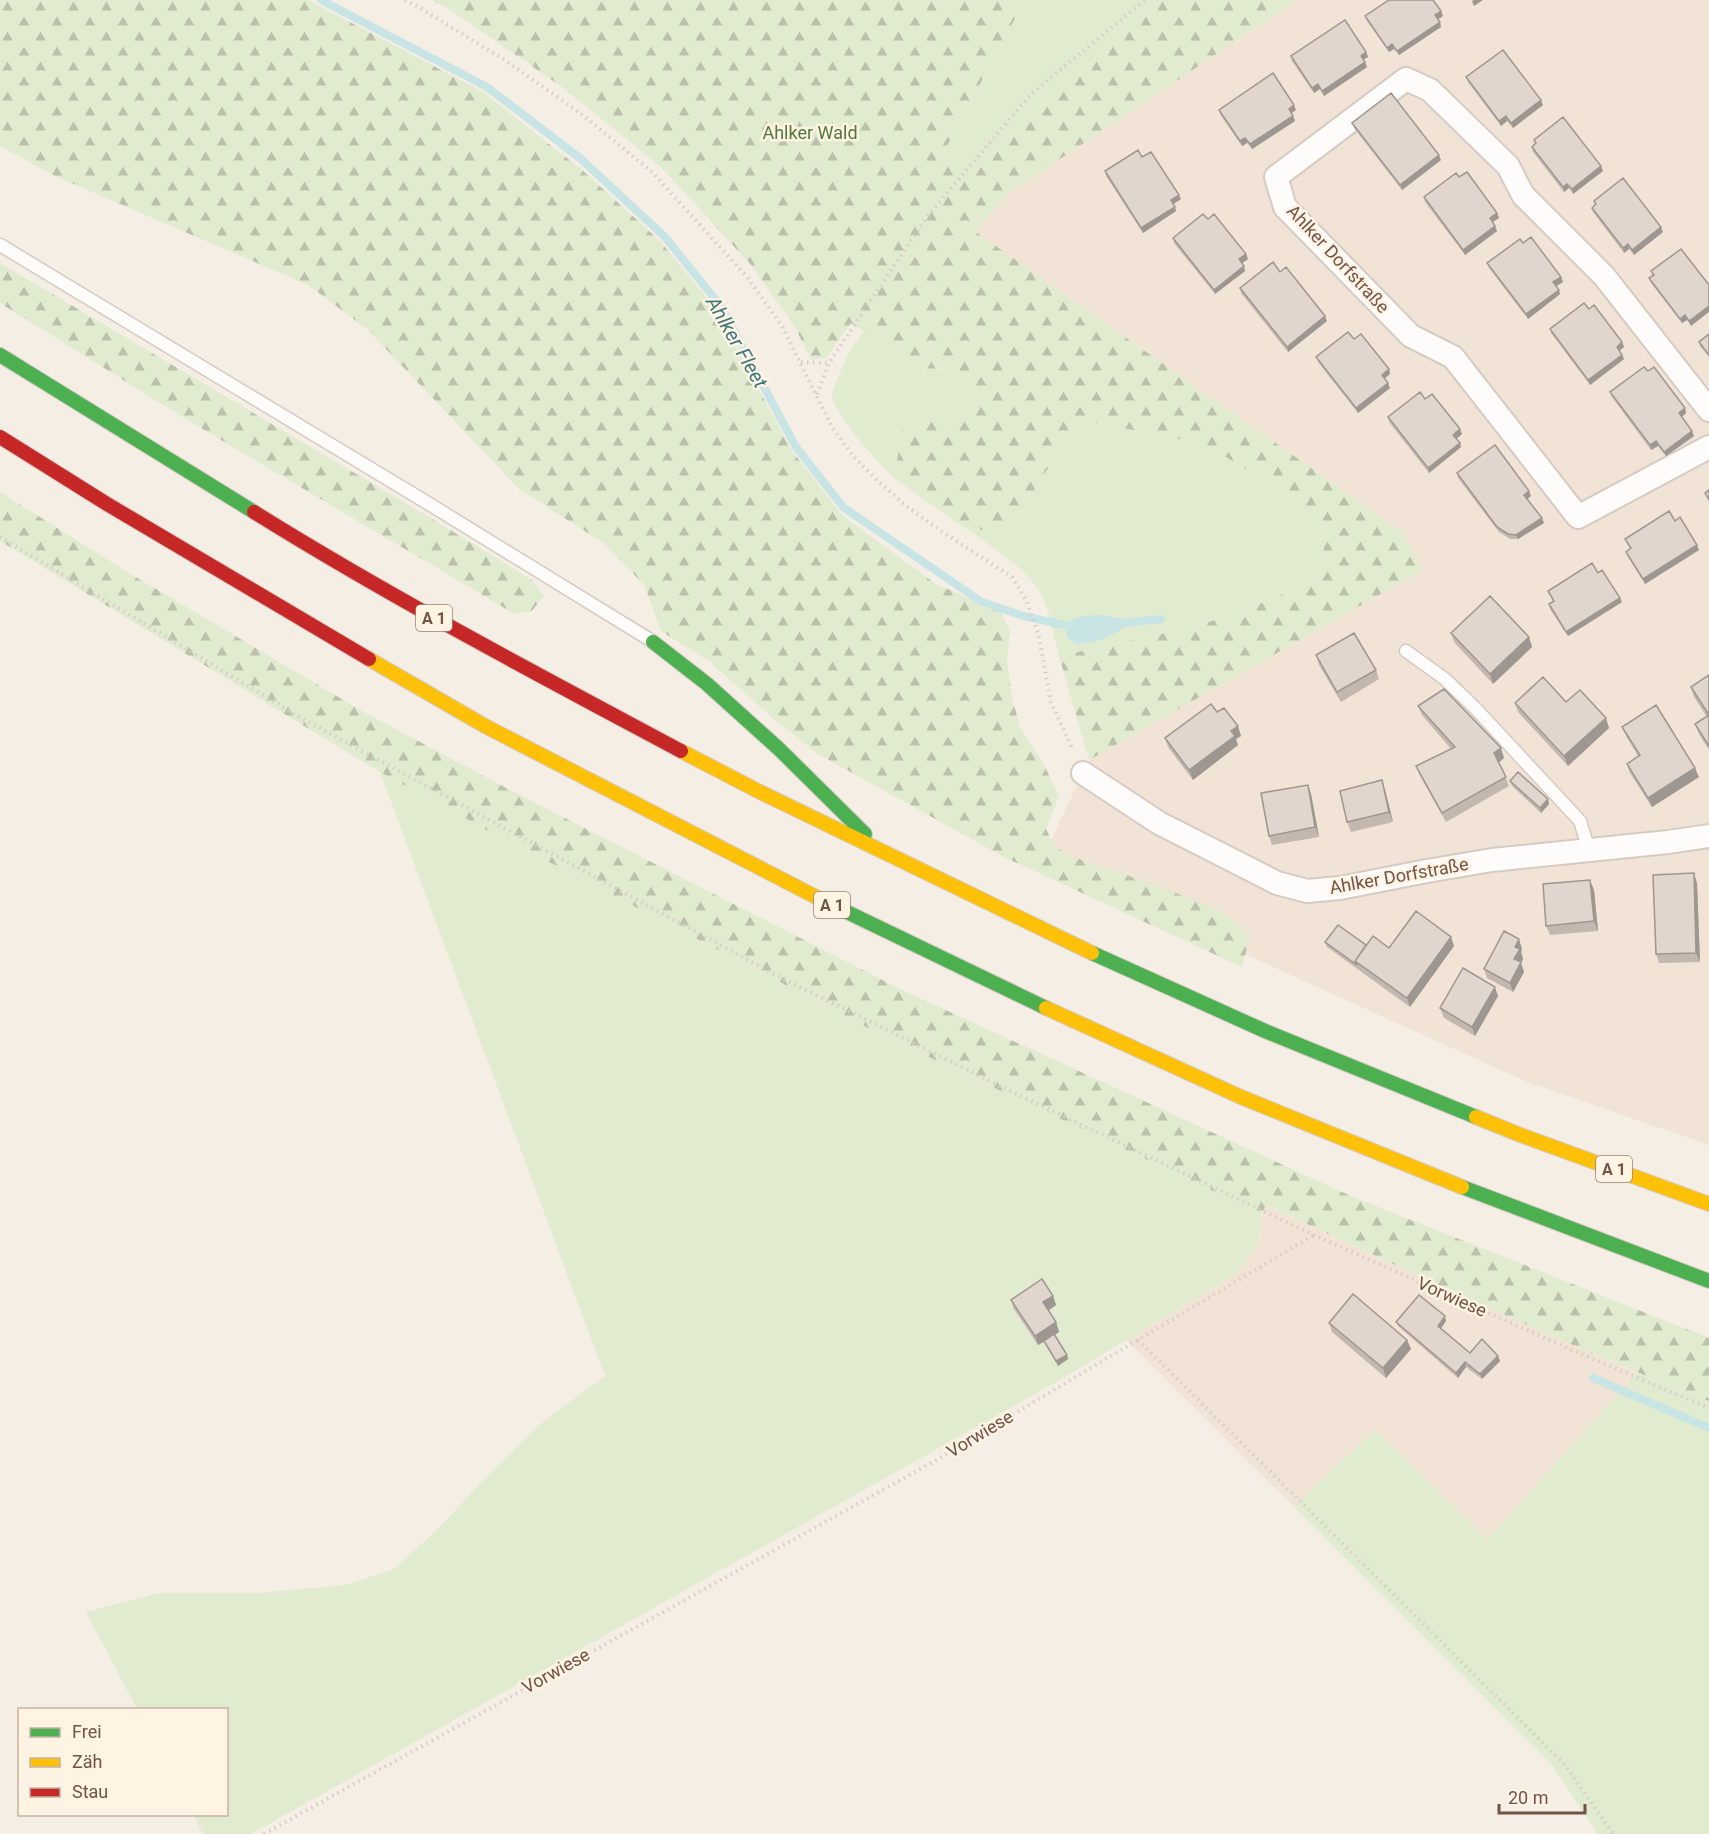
<svg xmlns="http://www.w3.org/2000/svg" width="1709" height="1834" font-family="Roboto,sans-serif">
<style>
.residential{fill:#f1e3d5}
.grass{fill:#e1ebd0}
.forest{fill:url(#forest-firs)}
.water{fill:#c8e4e4}
.lines{fill:none;stroke-linecap:round;stroke-linejoin:round}
.stream{stroke:#c8e4e4;stroke-width:8}
.lane-casing{stroke:#d6cbc3;stroke-width:15}
.street-casing{stroke:#d6cbc3;stroke-width:26}
.fast-casing{stroke:#d4c9c3;stroke-width:16}
.slow-casing{stroke:#d4c9c3;stroke-width:16}
.jam-casing{stroke:#d4c9c3;stroke-width:16}
.path{stroke:#d7ccc8;stroke-width:4;stroke-dasharray:1.5 4.5;stroke-linecap:butt}
.lane{stroke:#fefcfb;stroke-width:12}
.street{stroke:#fefcfb;stroke-width:22}
.fast{stroke:#4caf50;stroke-width:14}
.slow{stroke:#ffc107;stroke-width:14}
.jam{stroke:#c62828;stroke-width:14}
.wall{fill:#c2b8b0}
.shaded-wall{fill:#9e9690}
.building{fill:#e1d6cd;stroke:#9e9690;stroke-width:1.5}
.labels{text-anchor:middle;stroke-width:5;stroke-linejoin:round;paint-order:stroke}
.shield{fill:#fff3e4;stroke:#9c8376;stroke-width:1.5}
.shield-label{font-size:16px;font-weight:bold;fill:#715347}
.park-label{font-size:18px;fill:#53783f;stroke:#fff3e4}
.street-label{font-size:18px;fill:#715347;stroke:#fff3e4}
.water-label{font-size:20px;font-style:italic;fill:#3f777e;stroke:#fff3e4}
</style>
<defs>
<pattern id="forest-firs" width="22" height="20" patternUnits="userSpaceOnUse" patternTransform="scale(1.5)"><rect width="22" height="20" fill="#e1ebd0"/><path d="M5 1l3.5 6h-7zM16 11l3.5 6h-7z" fill="#bbc1ab"/></pattern>
</defs>
<rect width="100%" height="100%" fill="#f5eee5"/>
<path class="residential" d="M 1297,0 L 1709,0 L 1709,1145 L 1525,1081 L 1041,862 L 1089,760 L 1423,570 L 1402,532 L 976,232 L 1005,196 Z
M 1265,1205 L 1404,1269 L 1637,1373 L 1487,1541 L 1375,1429 L 1294,1507 L 1126,1340 L 1236,1274 L 1257,1245 L 1262,1214 Z"/>
<path class="grass" d="M 1025,0 L 1161,0 L 999,144 L 972,179 L 940,160 Z
M 864,332 L 878,336 L 913,369 L 954,368 L 972,389 L 968,407 L 944,420 L 903,426 L 894,478 C 870,453 846,429 831,397 C 839,373 847,351 864,332 Z
M 1087,421 L 1204,444 L 1301,501 L 1327,527 L 1320,574 L 1273,599 L 1195,627 L 1059,656 C 1054,637 1050,606 1038,589 C 1019,562 986,543 959,524 L 993,533 L 1027,516 L 1037,482 Z
M 380,772 L 489,831 L 880,1034 L 1262,1214 L 1257,1245 L 1236,1274 L 1058,1381 L 251,1834 L 203,1834 L 193,1815 L 226,1814 L 226,1710 L 137,1709 L 86,1612 L 159,1593 L 256,1593 L 346,1585 L 394,1569 L 439,1528 L 486,1477 L 542,1423 L 605,1376 Z
M 1637,1373 L 1709,1401 L 1709,1834 L 1598,1834 L 1552,1765 L 1294,1507 L 1375,1429 L 1487,1540 Z"/>
<path class="forest" d="M 0,0 L 308,0 L 483,92 L 581,169 L 660,241 L 714,307 L 792,451 L 843,516 L 936,584 L 1001,612 L 1010,631 L 1007,660 L 1012,697 L 1020,727 L 1044,765 L 1059,796 L 1046,829 L 1055,847 L 1073,857 L 1150,883 L 1199,902 L 1231,917 L 1250,938 L 1242,967 L 1004,857 L 818,754 L 777,722 L 710,662 L 661,631 L 645,586 L 605,544 L 519,489 L 367,329 L 308,285 L 55,176 L 0,146 Z
M 431,0 L 1025,0 L 940,159 L 972,179 L 999,144 L 1161,0 L 1297,0 L 1005,196 L 976,232 L 1402,532 L 1423,570 L 1089,760 L 1059,656 L 1195,627 L 1273,599 L 1320,574 L 1327,527 L 1300,501 L 1204,444 L 1087,421 L 1037,482 L 1027,516 L 993,533 L 959,524 L 894,478 L 903,426 L 944,420 L 968,407 L 972,389 L 954,368 L 913,369 L 878,336 L 864,332 L 851,323 L 827,357 L 811,360 L 796,329 L 752,266 L 662,168 L 562,87 L 449,9 Z
M 0,263 L 429,517 L 532,580 L 544,596 L 531,612 L 513,613 L 184,418 L 0,303 Z
M 0,492 L 129,573 L 362,711 L 512,791 L 902,990 L 1353,1197 L 1709,1338 L 1709,1401 C 1558,1342 1412,1273 1266,1205 L 1262,1214 L 880,1034 L 489,831 L 380,772 L 0,541 Z"/>
<path class="water" d="M 1098,615 L 1119,618 L 1128,622 C 1116,637 1095,643 1076,644 L 1067,637 L 1065,625 C 1075,616 1085,616 1098,615 Z"/>
<g class="lines">
<path class="stream" d="M 321,0 L 487,87 L 581,159 L 664,236 L 720,305 L 796,447 L 844,508 L 982,602 L 1023,616 L 1074,627
M 1117,624 L 1161,619
M 1593,1378 L 1709,1428"/>
<g class="lane-casing">
<path id="lane" d="M 0,245 L 421,499 L 652,641
M 1406,651 L 1445,679 L 1475,708 L 1580,821 L 1589,850"/>
</g>
<g class="street-casing">
<path id="street" d="M 1709,410 L 1604,276 L 1523,195 L 1508,166 L 1430,90 L 1406,79 L 1276,177 L 1285,207 L 1411,336 L 1453,357 L 1578,517 L 1709,447
M 1083,773 L 1159,823 L 1277,883 L 1307,891 L 1340,888 L 1427,871 L 1492,860 L 1668,842 L 1709,836"/>
</g>
<g class="fast-casing">
<path id="fast" d="M 0,355 L 254,512
M 653,642 L 707,684 L 779,749 L 865,834
M 822,900 L 1046,1008
M 1092,953 L 1265,1031 L 1476,1117
M 1462,1187 L 1709,1281"/>
</g>
<g class="slow-casing">
<path id="slow" d="M 369,659 L 485,726 L 822,900
M 681,751 L 760,792 L 1092,953
M 1046,1008 L 1241,1097 L 1462,1187
M 1476,1117 L 1518,1134 L 1709,1204"/>
</g>
<g class="jam-casing">
<path id="jam" d="M 0,437 L 107,504 L 369,659
M 254,512 C 392,598 537,674 681,751"/>
</g>
<path class="path" d="M 405,0 L 417,6 L 503,59 L 580,113 L 652,172 L 748,278 L 782,326 L 832,427 L 853,456 L 876,479 L 906,506 L 941,531 L 1012,577 L 1026,600 L 1038,632 L 1051,702 L 1073,750
M 801,362 L 829,363
M 817,394 L 829,363 L 926,218 L 1030,95 L 1145,0
M 0,537 L 303,719 L 772,973 L 1006,1089 L 1314,1235 L 1572,1350 L 1709,1408
M 1138,1340 L 1565,1765 L 1613,1834
M 264,1834 L 933,1462 L 1314,1235"/>
<use href="#lane" class="lane"/>
<use href="#street" class="street"/>
<use href="#fast" class="fast"/>
<use href="#slow" class="slow"/>
<use href="#jam" class="jam"/>
</g>
<path class="wall" d="M 1365,16 L 1443,16 L 1438,19 L 1441,27 L 1399,55 L 1394,49 L 1389,52 L 1367,21 Z
M 1366,52 L 1368,57 L 1363,60 L 1367,67 L 1324,96 L 1320,89 L 1314,93 L 1292,61 L 1291,56 Z
M 1466,77 L 1543,105 L 1513,128 L 1507,121 L 1501,126 L 1468,82 Z
M 1219,110 L 1296,110 L 1291,113 L 1295,121 L 1252,149 L 1247,143 L 1242,146 L 1220,114 Z
M 1352,123 L 1441,160 L 1402,190 L 1354,128 Z
M 1534,140 L 1603,171 L 1573,194 L 1569,188 L 1564,192 L 1533,152 L 1532,147 L 1535,144 Z
M 1142,157 L 1181,199 L 1173,204 L 1176,211 L 1143,233 L 1106,176 L 1105,171 Z
M 1459,177 L 1497,213 L 1499,218 L 1493,222 L 1497,231 L 1465,255 L 1425,202 L 1424,197 Z
M 1594,201 L 1663,232 L 1634,255 L 1629,249 L 1624,253 L 1593,212 L 1592,208 L 1595,205 Z
M 1208,219 L 1246,254 L 1248,259 L 1242,263 L 1245,271 L 1215,294 L 1174,243 L 1173,238 Z
M 1523,243 L 1561,277 L 1563,282 L 1556,286 L 1560,294 L 1528,319 L 1489,268 L 1487,263 Z
M 1681,249 L 1691,326 L 1687,320 L 1682,323 L 1651,283 L 1649,278 L 1653,276 L 1651,271 Z
M 1280,272 L 1327,321 L 1288,352 L 1241,293 L 1240,288 Z
M 1550,329 L 1622,342 L 1624,347 L 1619,351 L 1624,359 L 1590,385 L 1551,333 Z
M 1709,334 L 1709,357 L 1700,346 L 1699,342 Z
M 1354,339 L 1389,369 L 1390,374 L 1385,378 L 1390,388 L 1358,413 L 1318,362 L 1316,357 Z
M 1648,371 L 1685,408 L 1686,413 L 1682,417 L 1694,436 L 1666,456 L 1658,446 L 1651,450 L 1612,397 L 1610,392 Z
M 1425,399 L 1462,434 L 1456,439 L 1461,447 L 1429,473 L 1389,422 L 1388,417 Z
M 1457,473 L 1531,496 L 1527,499 L 1544,523 L 1518,539 L 1510,539 L 1499,532 L 1458,478 Z
M 1675,521 L 1699,550 L 1645,584 L 1628,557 L 1626,552 L 1630,549 L 1625,539 Z
M 1598,573 L 1622,602 L 1568,636 L 1550,609 L 1549,604 L 1553,601 L 1548,591 Z
M 1451,633 L 1529,637 L 1532,647 L 1493,684 L 1454,642 Z
M 1316,655 L 1376,670 L 1379,679 L 1341,702 L 1319,665 Z
M 1709,675 L 1709,750 L 1699,734 L 1695,724 L 1707,717 L 1694,697 L 1691,687 Z
M 1566,702 L 1609,728 L 1568,766 L 1518,712 L 1515,703 Z
M 1418,706 L 1504,758 L 1499,762 L 1509,786 L 1446,822 L 1420,776 L 1416,766 L 1451,749 L 1422,715 Z
M 1217,712 L 1241,736 L 1236,739 L 1238,745 L 1193,780 L 1168,747 L 1165,738 Z
M 1622,727 L 1699,777 L 1652,807 L 1630,773 L 1627,764 L 1638,756 L 1626,736 Z
M 1382,780 L 1385,790 L 1393,822 L 1351,832 L 1347,822 Z
M 1510,781 L 1548,799 L 1549,804 L 1541,813 L 1512,786 Z
M 1308,785 L 1311,794 L 1319,837 L 1272,845 L 1269,836 Z
M 1697,883 L 1700,962 L 1659,963 L 1656,954 Z
M 1594,890 L 1598,931 L 1550,935 L 1546,926 Z
M 1451,937 L 1454,946 L 1410,1007 L 1327,947 L 1325,942 L 1389,948 Z
M 1522,949 L 1521,952 L 1523,959 L 1521,963 L 1524,972 L 1513,992 L 1487,978 L 1484,969 Z
M 1498,996 L 1475,1036 L 1444,1018 L 1440,1008 Z
M 1053,1296 L 1056,1305 L 1048,1311 L 1056,1322 L 1059,1332 L 1055,1335 L 1067,1355 L 1068,1359 L 1058,1366 L 1044,1342 L 1038,1345 L 1014,1309 L 1011,1300 Z
M 1446,1321 L 1441,1328 L 1470,1353 L 1498,1356 L 1500,1361 L 1482,1379 L 1466,1367 L 1458,1378 L 1398,1326 L 1396,1322 Z
M 1329,1323 L 1407,1340 L 1411,1349 L 1386,1378 L 1332,1332 Z"/>
<path class="shaded-wall" d="M 1474,0 L 1483,0 L 1474,6 L 1472,1 Z
M 1441,11 L 1443,16 L 1437,20 L 1435,15 Z
M 1440,22 L 1441,27 L 1399,55 L 1397,51 Z
M 1392,44 L 1394,49 L 1389,52 L 1387,48 Z
M 1366,52 L 1368,57 L 1362,60 L 1361,56 Z
M 1365,62 L 1367,67 L 1324,96 L 1322,91 Z
M 1318,84 L 1320,89 L 1314,93 L 1312,88 Z
M 1541,100 L 1543,105 L 1513,128 L 1511,123 Z
M 1294,105 L 1296,110 L 1290,114 L 1289,109 Z
M 1293,116 L 1295,121 L 1252,149 L 1250,144 Z
M 1506,116 L 1507,121 L 1501,126 L 1499,121 Z
M 1245,138 L 1247,143 L 1242,146 L 1240,141 Z
M 1439,155 L 1441,160 L 1402,190 L 1400,185 Z
M 1601,166 L 1603,171 L 1573,194 L 1572,189 Z
M 1567,184 L 1569,188 L 1564,192 L 1563,187 Z
M 1179,195 L 1181,199 L 1172,205 L 1171,200 Z
M 1175,207 L 1176,211 L 1143,233 L 1141,228 Z
M 1497,213 L 1499,218 L 1491,223 L 1490,218 Z
M 1495,226 L 1497,231 L 1465,255 L 1463,250 Z
M 1661,227 L 1663,232 L 1634,255 L 1632,250 Z
M 1628,244 L 1629,249 L 1624,253 L 1623,248 Z
M 1246,254 L 1248,259 L 1241,264 L 1239,259 Z
M 1244,266 L 1245,271 L 1215,294 L 1214,290 Z
M 1561,277 L 1563,282 L 1555,287 L 1553,282 Z
M 1559,290 L 1560,294 L 1528,319 L 1526,314 Z
M 1709,306 L 1709,312 L 1691,326 L 1689,321 Z
M 1685,315 L 1687,320 L 1682,323 L 1680,319 Z
M 1325,316 L 1327,321 L 1288,352 L 1287,347 Z
M 1622,342 L 1624,347 L 1618,352 L 1617,347 Z
M 1622,355 L 1624,359 L 1590,385 L 1588,380 Z
M 1389,369 L 1390,374 L 1384,379 L 1382,375 Z
M 1388,383 L 1390,388 L 1358,413 L 1356,408 Z
M 1685,408 L 1686,413 L 1680,418 L 1679,413 Z
M 1460,429 L 1462,434 L 1455,440 L 1453,435 Z
M 1692,431 L 1694,436 L 1666,456 L 1664,452 Z
M 1656,441 L 1658,446 L 1651,450 L 1650,445 Z
M 1460,443 L 1461,447 L 1429,473 L 1428,468 Z
M 1529,491 L 1531,496 L 1526,500 L 1524,495 Z
M 1542,518 L 1544,523 L 1518,539 L 1516,535 Z
M 1697,545 L 1699,550 L 1645,584 L 1643,579 Z
M 1620,598 L 1622,602 L 1568,636 L 1566,632 Z
M 1529,637 L 1532,647 L 1493,684 L 1490,674 Z
M 1606,718 L 1609,728 L 1568,766 L 1564,756 Z
M 1238,726 L 1241,736 L 1236,739 L 1238,745 L 1193,780 L 1189,770 Z
M 1501,748 L 1504,758 L 1498,763 L 1494,753 Z
M 1695,768 L 1699,777 L 1652,807 L 1648,798 Z
M 1382,780 L 1385,790 L 1393,822 L 1389,812 Z
M 1308,785 L 1311,794 L 1319,837 L 1315,827 Z
M 1548,799 L 1549,804 L 1541,813 L 1540,808 Z
M 1694,873 L 1697,883 L 1700,962 L 1696,953 Z
M 1590,880 L 1594,890 L 1598,931 L 1594,921 Z
M 1451,937 L 1454,946 L 1410,1007 L 1407,998 Z
M 1519,939 L 1522,949 L 1521,952 L 1523,959 L 1521,963 L 1524,972 L 1513,992 L 1510,983 L 1514,959 L 1515,947 Z
M 1495,987 L 1498,996 L 1475,1036 L 1472,1027 Z
M 1053,1296 L 1056,1305 L 1046,1312 L 1043,1302 Z
M 1445,1316 L 1446,1321 L 1440,1330 L 1438,1326 Z
M 1056,1322 L 1059,1332 L 1038,1345 L 1035,1336 Z
M 1407,1340 L 1411,1349 L 1386,1378 L 1383,1368 Z
M 1067,1355 L 1068,1359 L 1058,1366 L 1056,1361 Z
M 1498,1356 L 1500,1361 L 1482,1379 L 1480,1374 Z
M 1465,1362 L 1466,1367 L 1458,1378 L 1456,1373 Z"/>
<path class="building" d="M 1389,0 L 1433,0 L 1441,11 L 1435,15 L 1440,22 L 1397,51 L 1392,44 L 1387,48 L 1365,16 Z
M 1345,20 L 1366,52 L 1361,56 L 1365,62 L 1322,91 L 1318,84 L 1312,88 L 1291,56 Z
M 1503,50 L 1541,100 L 1511,123 L 1506,116 L 1499,121 L 1466,77 Z
M 1273,73 L 1294,105 L 1289,109 L 1293,116 L 1250,144 L 1245,138 L 1240,141 L 1219,110 Z
M 1391,93 L 1439,155 L 1400,185 L 1352,123 Z
M 1563,117 L 1601,166 L 1572,189 L 1567,184 L 1563,187 L 1532,147 L 1536,143 L 1534,140 Z
M 1138,150 L 1142,157 L 1151,152 L 1179,195 L 1171,200 L 1175,207 L 1141,228 L 1105,171 Z
M 1467,172 L 1497,213 L 1490,218 L 1495,226 L 1463,250 L 1424,197 L 1456,173 L 1459,177 Z
M 1623,178 L 1661,227 L 1632,250 L 1628,244 L 1623,248 L 1592,208 L 1596,204 L 1594,201 Z
M 1203,214 L 1208,219 L 1214,214 L 1246,254 L 1239,259 L 1244,266 L 1214,290 L 1173,238 Z
M 1531,237 L 1561,277 L 1553,282 L 1559,290 L 1526,314 L 1487,263 L 1520,239 L 1523,243 Z
M 1681,249 L 1709,285 L 1709,306 L 1689,321 L 1685,315 L 1680,319 L 1649,278 L 1654,275 L 1651,271 Z
M 1273,262 L 1280,272 L 1286,267 L 1325,316 L 1287,347 L 1240,288 Z
M 1584,303 L 1589,309 L 1594,305 L 1622,342 L 1617,347 L 1622,355 L 1588,380 L 1550,329 Z
M 1348,332 L 1354,339 L 1361,334 L 1389,369 L 1382,375 L 1388,383 L 1356,408 L 1316,357 Z
M 1709,334 L 1709,355 L 1699,342 Z
M 1644,367 L 1648,371 L 1654,367 L 1685,408 L 1679,413 L 1692,431 L 1664,452 L 1656,441 L 1650,445 L 1610,392 Z
M 1420,392 L 1425,399 L 1432,394 L 1460,429 L 1453,435 L 1460,443 L 1428,468 L 1388,417 Z
M 1495,445 L 1529,491 L 1524,495 L 1542,518 L 1516,535 L 1508,534 L 1497,527 L 1457,473 Z
M 1709,490 L 1709,500 L 1705,493 Z
M 1669,511 L 1675,521 L 1680,517 L 1697,545 L 1643,579 L 1626,552 L 1631,548 L 1625,539 Z
M 1592,563 L 1598,573 L 1602,570 L 1620,598 L 1566,632 L 1549,604 L 1554,601 L 1548,591 Z
M 1490,596 L 1529,637 L 1490,674 L 1451,633 Z
M 1354,633 L 1376,670 L 1337,692 L 1316,655 Z
M 1709,675 L 1709,746 L 1695,724 L 1709,715 L 1691,687 Z
M 1543,677 L 1566,702 L 1580,690 L 1606,718 L 1564,756 L 1515,703 Z
M 1444,689 L 1501,748 L 1494,753 L 1506,777 L 1442,813 L 1416,766 L 1455,747 L 1418,706 Z
M 1211,704 L 1217,712 L 1224,708 L 1238,726 L 1231,731 L 1235,736 L 1189,770 L 1165,738 Z
M 1656,705 L 1695,768 L 1648,798 L 1627,764 L 1640,755 L 1622,727 Z
M 1518,772 L 1548,799 L 1540,808 L 1510,781 Z
M 1382,780 L 1389,812 L 1347,822 L 1340,791 Z
M 1308,785 L 1315,827 L 1269,836 L 1261,793 Z
M 1694,873 L 1696,953 L 1656,954 L 1653,875 Z
M 1590,880 L 1594,921 L 1546,926 L 1543,884 Z
M 1416,911 L 1451,937 L 1407,998 L 1355,961 L 1373,936 L 1389,948 Z
M 1338,925 L 1366,945 L 1355,961 L 1357,965 L 1325,942 Z
M 1504,931 L 1519,939 L 1515,947 L 1520,949 L 1514,959 L 1521,962 L 1510,983 L 1484,969 Z
M 1463,968 L 1495,987 L 1472,1027 L 1440,1008 Z
M 1042,1279 L 1053,1296 L 1043,1302 L 1056,1322 L 1035,1336 L 1011,1300 Z
M 1353,1294 L 1407,1340 L 1383,1368 L 1329,1323 Z
M 1419,1295 L 1445,1316 L 1438,1326 L 1470,1353 L 1482,1339 L 1498,1356 L 1480,1374 L 1465,1362 L 1456,1373 L 1396,1322 Z
M 1054,1334 L 1067,1355 L 1056,1361 L 1044,1341 Z"/>
<g class="labels">
<g class="shield">
<rect x="416" y="605" width="36" height="26" rx="4.5"/>
<rect x="814" y="892" width="36" height="26" rx="4.5"/>
<rect x="1596" y="1156" width="36" height="26" rx="4.5"/>
</g>
<g class="shield-label">
<text x="434" y="624">A 1</text>
<text x="832" y="911">A 1</text>
<text x="1614" y="1175">A 1</text>
</g>
<g class="park-label">
<text x="810" y="139">Ahlker Wald</text>
</g>
<g class="street-label">
<text transform="translate(1338 259) rotate(47)" y="6">Ahlker Dorfstraße</text>
<text transform="translate(1399 876) rotate(-10)" y="6">Ahlker Dorfstraße</text>
<text transform="translate(1452 1297) rotate(24)" y="6">Vorwiese</text>
<text transform="translate(980 1434) rotate(-31)" y="6">Vorwiese</text>
<text transform="translate(556 1671) rotate(-29)" y="6">Vorwiese</text>
</g>
<g class="water-label">
<text transform="translate(737 342) rotate(60)" y="7">Ahlker Fleet</text>
</g>
</g>
<rect x="18" y="1708" width="210" height="108" fill="#fff3e4" stroke="#c6b3a5" stroke-width="1.5"/>
<rect x="30" y="1728" width="30" height="9" fill="#4caf50" stroke="#c6b3a5" stroke-width="1.5"/>
<text x="72" y="1738" font-size="18" fill="#715347">Frei</text>
<rect x="30" y="1758" width="30" height="9" fill="#ffc107" stroke="#c6b3a5" stroke-width="1.5"/>
<text x="72" y="1768" font-size="18" fill="#715347">Zäh</text>
<rect x="30" y="1788" width="30" height="9" fill="#c62828" stroke="#c6b3a5" stroke-width="1.5"/>
<text x="72" y="1798" font-size="18" fill="#715347">Stau</text>
<path d="M1499 1804v9h86v-9" fill="none" stroke="#715347" stroke-width="3"/>
<text x="1508" y="1804" font-size="18" fill="#715347" stroke="#fff3e4" stroke-width="4.5" paint-order="stroke">20 m</text>
</svg>
